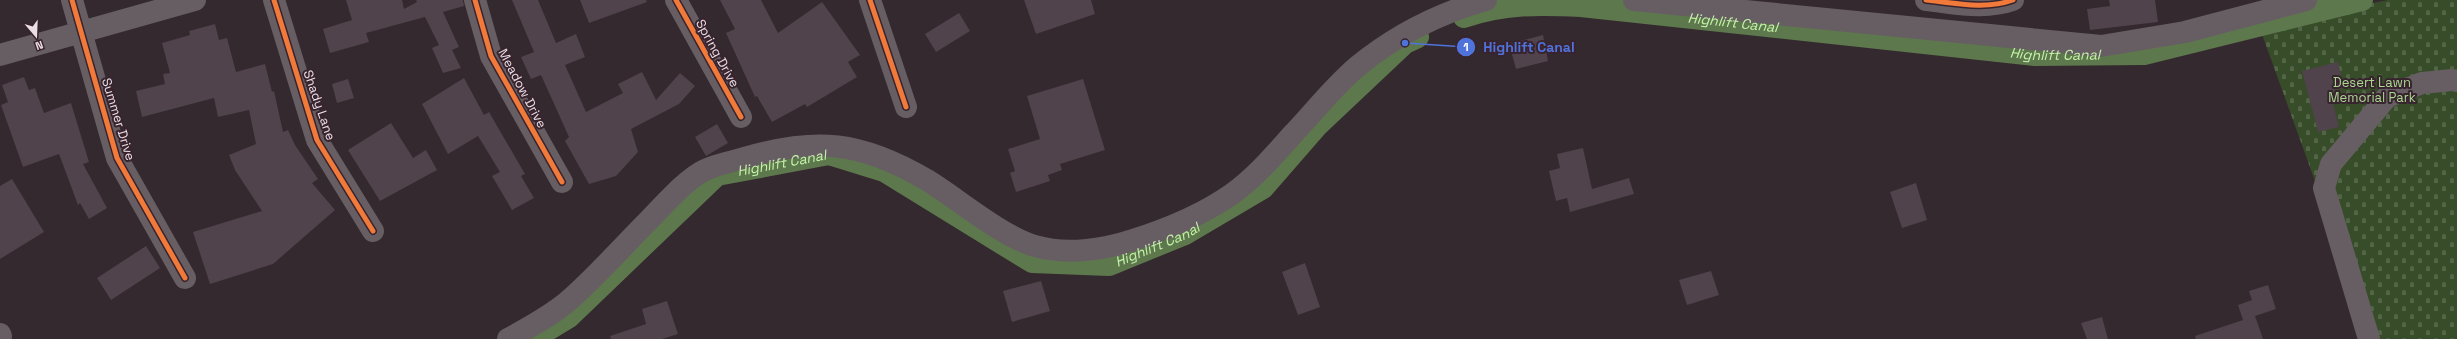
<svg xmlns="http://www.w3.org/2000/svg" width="2457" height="339" font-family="'Space Grotesk',sans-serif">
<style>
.cemetery{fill:url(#cemetery-stones)}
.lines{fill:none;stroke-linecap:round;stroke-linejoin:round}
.canal{stroke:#5e784d;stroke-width:22}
.building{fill:#50434b}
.minor{stroke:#675e63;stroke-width:22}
.cycleway-casing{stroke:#38242f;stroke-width:8}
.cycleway{stroke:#f17a3a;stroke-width:5}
.labels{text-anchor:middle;stroke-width:4;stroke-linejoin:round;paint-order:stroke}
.street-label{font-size:13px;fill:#ebdee4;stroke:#38242f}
.park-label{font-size:13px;fill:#aad88f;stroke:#38242f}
.water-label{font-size:14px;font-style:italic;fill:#c5f3a9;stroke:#38242f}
.leader{fill:none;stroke:#5072db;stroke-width:1.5}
.callout-dot{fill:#5072db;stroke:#38242f;stroke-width:1.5}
.mark-label{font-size:12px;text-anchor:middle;font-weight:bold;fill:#fff}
.callout-label{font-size:14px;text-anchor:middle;font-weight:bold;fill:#5072db;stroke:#38242f;stroke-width:4;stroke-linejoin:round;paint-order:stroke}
</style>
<defs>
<pattern id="cemetery-stones" width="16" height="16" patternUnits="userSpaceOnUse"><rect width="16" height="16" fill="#374c28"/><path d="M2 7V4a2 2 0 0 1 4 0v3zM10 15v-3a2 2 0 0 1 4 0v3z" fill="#546547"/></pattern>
</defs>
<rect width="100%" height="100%" fill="#33292e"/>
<path class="cemetery" d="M 2388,0 L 2457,0 L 2457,339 L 2372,339 L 2259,26 Z"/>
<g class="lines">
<g class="canal">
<path id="s1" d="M 1464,17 C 1503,3 1540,4 1581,6 L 2035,55 L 2144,54 L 2362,0"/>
<path id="s2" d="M 533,339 L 569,317 L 717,175 L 829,154 L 884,171 L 1032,262 L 1109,265 L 1185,234 L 1263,188 L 1317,126 L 1405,43 L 1418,37"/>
</g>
</g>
<path class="building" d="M 346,0 L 402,0 L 404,9 L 417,2 L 416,0 L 463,0 L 464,6 L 443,12 L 459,47 L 452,50 L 461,68 L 443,73 L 432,48 L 439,45 L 425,17 L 366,33 L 369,42 L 330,53 L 323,29 L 352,20 Z
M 512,0 L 538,0 L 556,43 L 576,34 L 585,57 L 565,65 L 586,112 L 623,93 L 618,84 L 642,72 L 656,100 L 680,73 L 695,86 L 679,104 L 631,129 L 638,152 L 616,176 L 589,184 L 565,141 L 569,137 L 541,75 L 531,79 L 521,57 L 534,52 Z
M 580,0 L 646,0 L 647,2 L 589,23 Z
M 720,0 L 761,0 L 778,33 L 822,2 L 860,55 L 848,62 L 857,77 L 807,107 L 805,104 L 772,122 L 757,96 L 755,97 L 726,33 L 735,29 Z
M 1024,0 L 1091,0 L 1095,14 L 1036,34 Z
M 2109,0 L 2155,0 L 2158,22 L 2090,30 L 2087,9 L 2110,6 Z
M 959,13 L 970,31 L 936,52 L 925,34 Z
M 215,24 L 219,40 L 227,38 L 236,72 L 265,64 L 272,92 L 274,91 L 283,132 L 288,130 L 295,145 L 318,179 L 312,183 L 335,210 L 273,264 L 210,284 L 193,232 L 262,211 L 235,170 L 229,155 L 256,144 L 249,110 L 218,117 L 214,98 L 142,117 L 136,91 L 165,84 L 163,74 L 170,73 L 162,43 L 190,35 L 189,31 Z
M 1543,35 L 1548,61 L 1516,69 L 1509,44 Z
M 2338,62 L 2344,88 L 2330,91 L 2339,127 L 2318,132 L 2302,71 Z
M 24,77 L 29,90 L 35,88 L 44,113 L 71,103 L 89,162 L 83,164 L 107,208 L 89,219 L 80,203 L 78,205 L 59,154 L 23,167 L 1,105 L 8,102 L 2,85 Z
M 464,78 L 484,115 L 489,112 L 525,174 L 521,176 L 534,198 L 512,210 L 492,176 L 500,172 L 478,136 L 448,154 L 422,104 Z
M 348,79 L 354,98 L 337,103 L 332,84 Z
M 1083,79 L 1105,150 L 1060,164 L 1062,170 L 1048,175 L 1050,181 L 1016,192 L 1010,173 L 1015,171 L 1008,149 L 1040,139 L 1027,96 Z
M 391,123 L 413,158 L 426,150 L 437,170 L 380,201 L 348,150 Z
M 717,124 L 728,143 L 706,156 L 695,137 Z
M 1583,148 L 1592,189 L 1629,178 L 1634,194 L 1570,212 L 1567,198 L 1556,201 L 1549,171 L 1560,168 L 1557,154 Z
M 12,179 L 44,232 L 0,259 L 0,186 Z
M 1916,183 L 1927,220 L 1902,228 L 1890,192 Z
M 146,246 L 160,268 L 111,300 L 97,278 Z
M 1305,263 L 1320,307 L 1298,315 L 1282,272 Z
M 1711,271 L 1719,295 L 1687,305 L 1679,280 Z
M 1041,281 L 1050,311 L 1012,322 L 1003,291 Z
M 2268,285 L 2276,309 L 2255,316 L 2263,339 L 2196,339 L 2195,336 L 2243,320 L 2238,305 L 2252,300 L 2249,291 Z
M 667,301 L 678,334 L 662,339 L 611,339 L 610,336 L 646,324 L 642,309 Z
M 2102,317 L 2108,339 L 2087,339 L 2081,323 Z"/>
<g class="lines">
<path class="minor" d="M 72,0 L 117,158 L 185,278
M 274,0 L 317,140 L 373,231
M 475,0 L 491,56 L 562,182
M 676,0 L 741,117
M 870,0 L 906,107
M 1634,0 L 2101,46 L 2185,32 L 2306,0
M 1926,0 C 1955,3 1985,10 2013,0
M 0,55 L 195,0
M 0,334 L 1,336
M 508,339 C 528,328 549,317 567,302 C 596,277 622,247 649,220 C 664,205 686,179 705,170 C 717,164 731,162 744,158 C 817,137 860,141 927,180 C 958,199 1001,236 1035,246 C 1066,255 1103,250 1133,240 C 1168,229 1202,215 1232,194 C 1256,177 1275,154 1294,133 C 1315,111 1335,85 1358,66 C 1396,35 1440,13 1486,0
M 2369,339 L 2324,188 L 2331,164 L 2387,97 L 2422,83 L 2452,80 L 2457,81"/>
<g class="cycleway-casing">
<path id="cycleway" d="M 72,0 L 117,158 L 185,278
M 274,0 L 317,140 L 373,231
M 475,0 L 491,56 L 562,182
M 676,0 L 741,117
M 870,0 L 906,107
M 1926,0 C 1955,3 1985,10 2013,0"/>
</g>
<use href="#cycleway" class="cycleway"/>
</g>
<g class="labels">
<g class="street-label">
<text transform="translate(718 53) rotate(61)" y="5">Spring Drive</text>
<text transform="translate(523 88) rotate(62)" y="5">Meadow Drive</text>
<text transform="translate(320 105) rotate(71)" y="5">Shady Lane</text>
<text transform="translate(119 119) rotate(73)" y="5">Summer Drive</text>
</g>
<g class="park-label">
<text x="2372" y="87">Desert Lawn<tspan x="2372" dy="15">Memorial Park</tspan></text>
</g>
<g class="water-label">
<text dy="5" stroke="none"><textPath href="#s1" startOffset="271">Highlift Canal</textPath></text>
<text dy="5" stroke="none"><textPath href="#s1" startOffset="595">Highlift Canal</textPath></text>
<text dy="5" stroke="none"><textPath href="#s2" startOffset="313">Highlift Canal</textPath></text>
<text dy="5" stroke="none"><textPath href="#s2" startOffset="722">Highlift Canal</textPath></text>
</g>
</g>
<path class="leader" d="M1405 43L1466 47"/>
<g class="callout-dot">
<circle cx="1405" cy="43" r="4"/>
<circle cx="1466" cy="47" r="10"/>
</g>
<g class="mark-label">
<text x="1466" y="51">1</text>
</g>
<g class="callout-label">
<text x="1529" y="52">Highlift Canal</text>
</g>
<g transform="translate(36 36) rotate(161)" stroke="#38242f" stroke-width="3" paint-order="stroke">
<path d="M0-3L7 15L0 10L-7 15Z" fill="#ebdee4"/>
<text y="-6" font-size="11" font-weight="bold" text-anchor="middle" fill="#ebdee4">N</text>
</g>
</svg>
